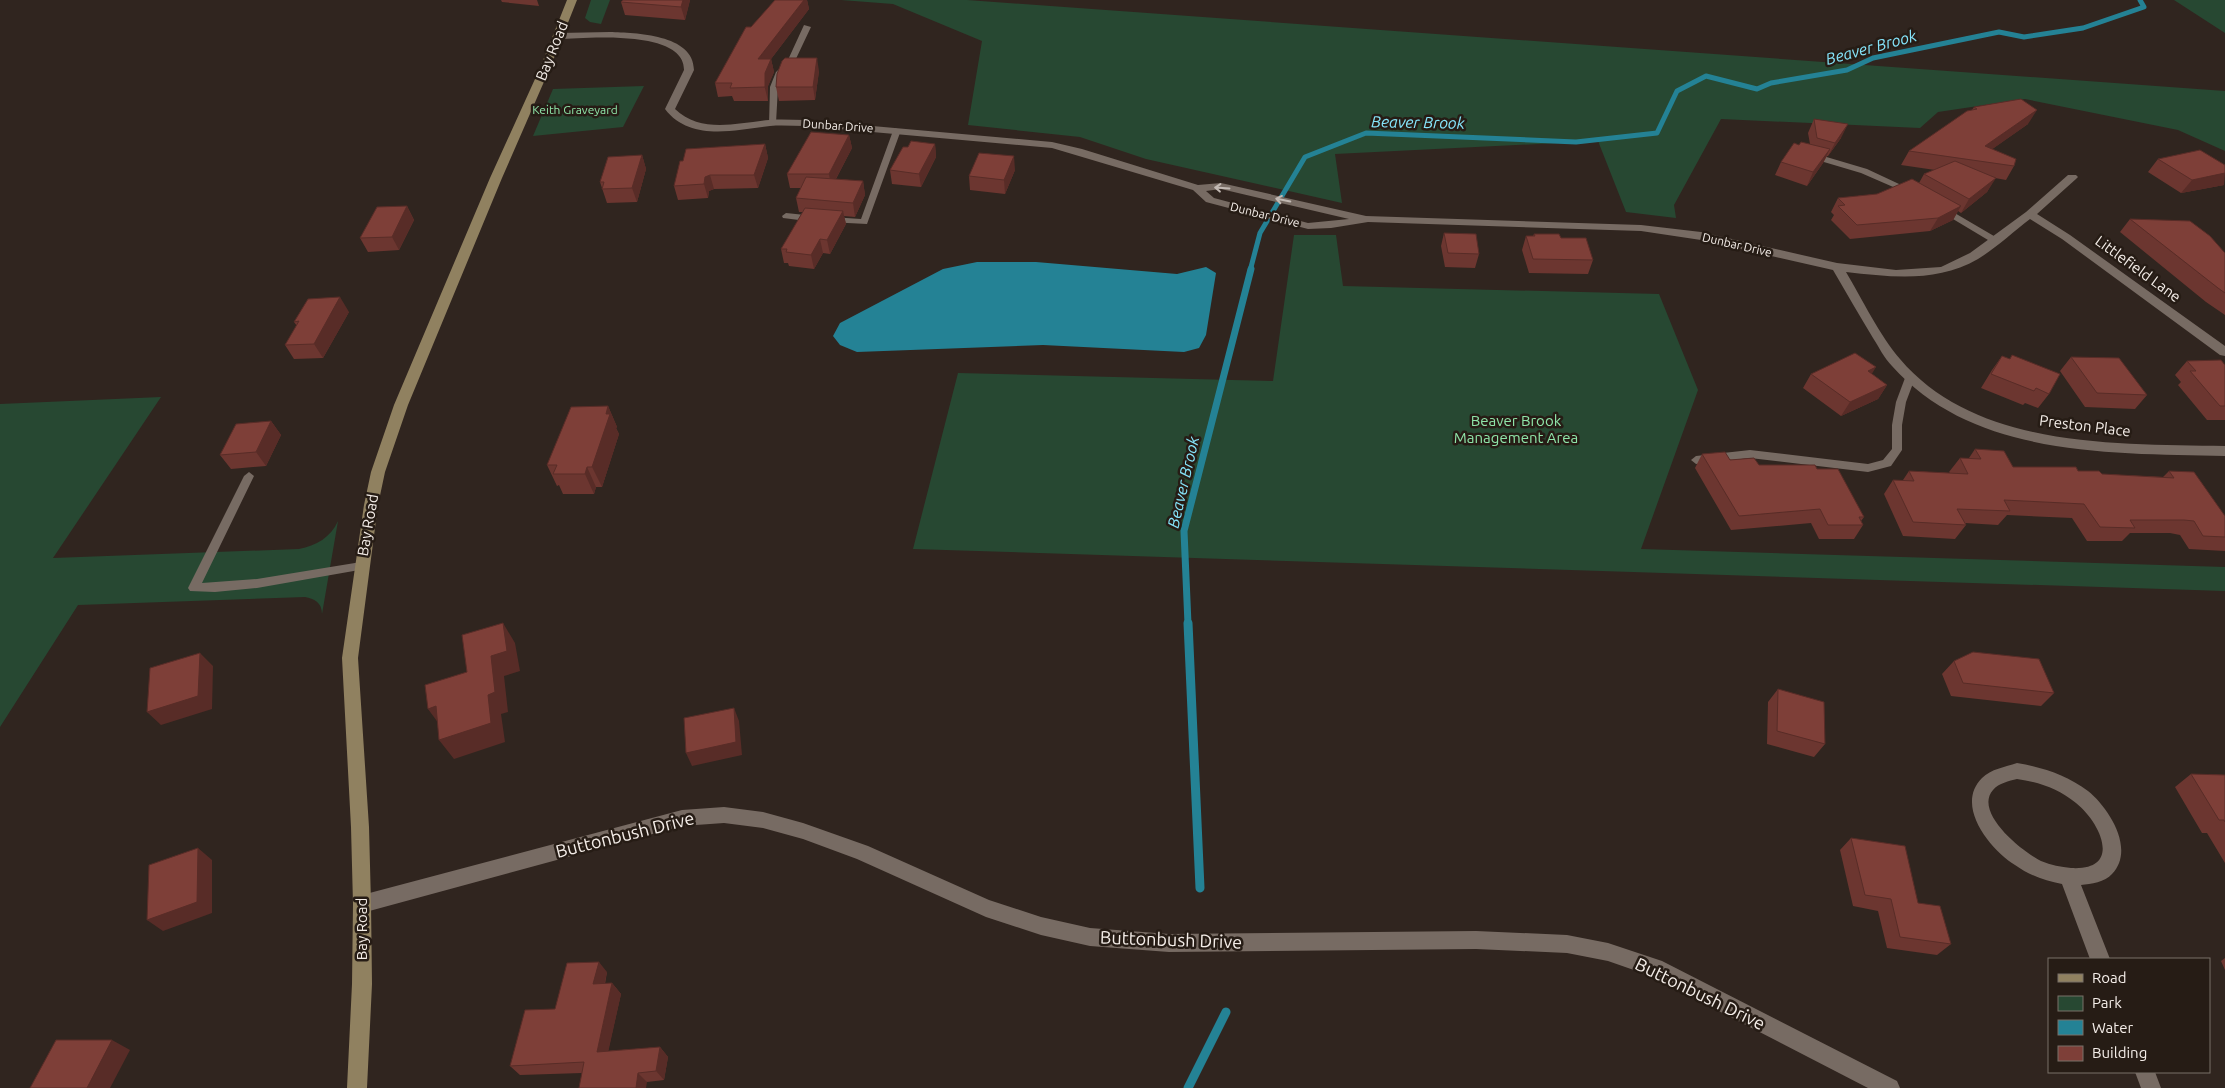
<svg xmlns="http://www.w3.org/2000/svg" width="2225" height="1088" font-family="Ubuntu,sans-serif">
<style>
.green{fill:#274832}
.water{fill:#248295}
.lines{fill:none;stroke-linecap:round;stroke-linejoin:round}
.stream-far2{stroke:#248295;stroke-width:5}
.stream-far1{stroke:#248295;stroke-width:7}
.stream{stroke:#248295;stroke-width:9}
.lane{fill:#776b63;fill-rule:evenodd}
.street{fill:#776b63;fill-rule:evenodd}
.secondary{fill:#908160;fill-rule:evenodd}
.wall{fill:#6c3630}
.shaded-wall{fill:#582c27}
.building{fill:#7e3f38;stroke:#582c27}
.oneway{stroke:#c2b9b3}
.labels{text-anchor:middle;stroke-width:5;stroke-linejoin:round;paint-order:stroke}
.far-park-label{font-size:12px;fill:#8fe5a9;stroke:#261c15}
.far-street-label{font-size:12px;fill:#f4ede8;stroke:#261c15}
.street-label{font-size:15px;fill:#f4ede8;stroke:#261c15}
.park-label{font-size:15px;fill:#8fe5a9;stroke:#261c15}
.water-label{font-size:16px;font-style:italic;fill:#86e5fb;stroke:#261c15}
.near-street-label{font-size:18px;fill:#f4ede8;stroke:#261c15}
</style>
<rect width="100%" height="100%" fill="#30251f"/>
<path class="green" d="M 591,0 L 610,0 L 601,24 L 590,22 L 585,18 Z
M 841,0 L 967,0 L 2225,91 L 2225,151 L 2178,130 L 2025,99 L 1938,112 L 1920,128 L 1721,119 L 1674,205 L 1676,218 L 1626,212 L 1598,141 L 1335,154 L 1342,203 L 1146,159 L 1080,137 L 968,125 L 982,41 L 893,4 Z
M 2174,0 L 2225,0 L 2225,33 Z
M 644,86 L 623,127 L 533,136 L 553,89 Z
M 1294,235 L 1336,235 L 1343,286 L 1659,294 L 1698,390 L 1641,549 L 2225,567 L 2225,591 L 913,549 L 958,373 L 1273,381 Z
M 161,397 L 53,558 L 299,549 C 316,546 331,537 338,521 L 322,614 C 322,602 314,599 305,597 L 78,605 L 0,727 L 0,404 Z"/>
<path class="water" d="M 977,262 L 1036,262 L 1177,274 L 1206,267 L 1216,273 L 1206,335 L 1199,348 L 1184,352 L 1043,345 L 857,352 L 840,345 L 833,336 L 840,323 L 943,269 Z"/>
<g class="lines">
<path class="stream-far2" d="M 1250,271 L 1260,233 L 1305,157 L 1366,133 L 1576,142 L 1657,133 L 1677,91 L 1706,76 L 1757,89 L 1771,83 L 1847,70 L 1873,58 L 1999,32 L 2024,37 L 2083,28 L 2144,7 L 2140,0"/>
<path class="stream-far1" d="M 1188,624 L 1184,531 L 1251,269"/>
<path class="stream" d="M 1188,623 L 1200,888
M 1188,1088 L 1226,1012"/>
<path class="lane" d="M 804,25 L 811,27 L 794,63 L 783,73 L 778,87 L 776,123 L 769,125 L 770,87 L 776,72 L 787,62 Z
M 894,128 L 901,130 L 867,224 L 828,222 L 827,220 L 831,217 L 861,219 Z
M 1807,153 L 1813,153 L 1867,169 L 1914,191 L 1910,194 L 1907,193 L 1861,173 L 1807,157 Z
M 1941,205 L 1999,239 L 2000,241 L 1996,244 L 1993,243 L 1938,210 L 1938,206 Z
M 786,213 L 815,216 L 819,219 L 815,222 L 783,218 L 782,216 Z
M 1910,375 L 1915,378 L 1906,402 L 1902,425 L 1902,450 L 1891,466 L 1868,472 L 1750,458 L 1696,464 L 1691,460 L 1696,456 L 1750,450 L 1868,464 L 1883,460 L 1892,449 L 1892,425 L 1896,402 L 1905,378 Z
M 249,472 L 254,476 L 202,583 L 257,579 L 361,562 L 365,563 L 367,566 L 365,569 L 257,588 L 215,592 L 190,591 L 188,588 L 244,476 Z"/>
<path class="street" d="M 610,32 C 635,33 694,34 694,70 L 675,109 C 701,134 737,123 769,120 C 781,119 793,120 805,120 L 1052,142 L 1082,149 L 1198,185 L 1221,183 L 1366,216 L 1641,225 L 1701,232 L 1837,263 L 1896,270 L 1941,267 L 1970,253 L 2026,212 L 2068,175 L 2076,175 L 2078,177 L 2076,179 L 2037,214 L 2070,235 L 2225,346 L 2225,356 L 2220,355 L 2062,239 L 2030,219 C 2013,232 1996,248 1978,259 C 1936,283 1892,277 1846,272 C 1862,299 1880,336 1900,359 C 1976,449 2118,444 2225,446 L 2225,456 C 2112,453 1974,458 1892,366 C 1884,358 1879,347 1873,338 C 1859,315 1846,292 1833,270 L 1701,240 L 1641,231 L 1368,222 L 1331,228 L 1308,229 L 1206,202 L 1193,190 L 1052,148 L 805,126 C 793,126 782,125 770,126 C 735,130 690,142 665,109 L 684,70 C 685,29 586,38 559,39 L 554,36 L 559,33 ZM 1221,189 L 1349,219 L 1308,223 L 1214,198 L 1206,191 Z
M 2017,763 C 2042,767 2067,775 2088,791 C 2108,807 2136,849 2112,874 C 2105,882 2091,884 2081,885 L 2110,959 L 2090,959 L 2062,884 C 2045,881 2029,875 2015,865 C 1991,850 1954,806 1982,778 C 1991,769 2005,767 2017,763 ZM 2017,779 C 2039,782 2059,789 2076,803 C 2101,823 2123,871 2071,868 C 2061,867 2051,865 2041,861 C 2024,853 1973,813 1993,790 C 1999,783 2009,781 2017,779 Z
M 724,807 L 763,812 L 803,823 L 868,846 L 989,900 L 1041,917 L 1090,928 L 1169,934 L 1476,931 L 1567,935 L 1608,943 L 1662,961 L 1897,1081 L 1900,1088 L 1868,1088 L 1651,976 L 1608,961 L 1567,953 L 1476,949 L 1169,952 L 1090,946 L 1041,935 L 986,917 L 857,859 L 803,839 L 763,828 L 724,823 L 682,826 L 362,913 L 355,910 L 353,904 L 355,898 L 362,895 L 682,810 Z
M 2135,1072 L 2155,1072 L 2161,1088 L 2141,1088 Z"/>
<path class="secondary" d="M 567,0 L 577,0 L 550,68 L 502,178 L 408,405 L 385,472 L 378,505 L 358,658 L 369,827 L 371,904 L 372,984 L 367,1088 L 347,1088 L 352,984 L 353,904 L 351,827 L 342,658 L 364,505 L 371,472 L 394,405 L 490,178 L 540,68 Z"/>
</g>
<path class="wall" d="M 501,0 L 537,0 L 539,6 L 502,2 Z
M 623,0 L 690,0 L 685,20 L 625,15 L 621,2 Z
M 775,0 L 807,0 L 809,9 L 771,59 L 774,72 L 768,86 L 768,101 L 734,101 L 732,96 L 718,97 L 715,83 L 751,27 Z
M 819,71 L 815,100 L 779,101 L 776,87 Z
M 1974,107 L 2028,124 L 1992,149 L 2014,166 L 2006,180 L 1995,178 L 1987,192 L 1961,213 L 1958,211 L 1953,220 L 1930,231 L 1850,239 L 1831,220 L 1834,215 L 1831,212 L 1838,198 L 1877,194 L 1919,183 L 1924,174 L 1935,170 L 1901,165 L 1909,151 L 1972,110 Z
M 1814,119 L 1841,138 L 1828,156 L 1827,156 L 1823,163 L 1807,186 L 1775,175 L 1781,162 L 1799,145 L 1810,144 L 1808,133 Z
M 849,135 L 852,148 L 836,179 L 863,181 L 865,195 L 855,217 L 844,216 L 846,224 L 830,254 L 823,253 L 814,269 L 789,266 L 788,263 L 784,263 L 781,249 L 803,212 L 799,212 L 796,198 L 801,188 L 790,188 L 787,174 Z
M 765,144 L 768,158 L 758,188 L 714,189 L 709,191 L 708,198 L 678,200 L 674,186 L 683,161 Z
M 935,144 L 936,157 L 921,187 L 892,184 L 890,170 L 908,147 Z
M 642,155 L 646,169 L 637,202 L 607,203 L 600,182 Z
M 2158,159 L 2224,185 L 2181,193 L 2148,172 Z
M 1015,170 L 1005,194 L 970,190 L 969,176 Z
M 407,206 L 414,220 L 399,250 L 368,252 L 360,238 Z
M 2130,219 L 2225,253 L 2225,315 L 2206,302 L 2120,232 Z
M 1444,233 L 1479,254 L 1475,268 L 1445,267 L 1441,246 Z
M 1534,234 L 1561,238 L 1593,260 L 1588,274 L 1529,273 L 1522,250 L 1526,236 L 1533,236 Z
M 349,312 L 323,358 L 294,359 L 285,345 L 297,326 L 294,322 Z
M 2002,356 L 2049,394 L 2038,408 L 2025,403 L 2023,405 L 1981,388 L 1992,370 Z
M 2071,357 L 2147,395 L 2135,409 L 2085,407 L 2060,371 Z
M 2187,361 L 2225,365 L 2225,420 L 2207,420 L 2178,385 L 2181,382 L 2175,375 Z
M 1811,374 L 1872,374 L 1887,385 L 1878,399 L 1841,416 L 1803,388 Z
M 608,406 L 617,427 L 616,428 L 619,434 L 602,487 L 596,487 L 594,494 L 563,494 L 559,485 L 557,486 L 547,465 Z
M 271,421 L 281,435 L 266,466 L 231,469 L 220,455 Z
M 1975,449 L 2013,467 L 2078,471 L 2102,474 L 2163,477 L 2169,471 L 2225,516 L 2225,551 L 2189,549 L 2180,535 L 2170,533 L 2130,533 L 2122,541 L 2087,541 L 2072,518 L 2007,515 L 1998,525 L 1965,523 L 1966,525 L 1955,539 L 1903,536 L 1884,494 L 1893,480 L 1903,480 L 1909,471 L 1950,473 L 1949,472 L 1960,458 L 1969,458 Z
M 1702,454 L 1759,465 L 1817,469 L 1864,517 L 1861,521 L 1863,525 L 1854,539 L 1819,539 L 1811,523 L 1731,530 L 1695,468 Z
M 1954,661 L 2054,693 L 2041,706 L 1951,696 L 1942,674 Z
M 1778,689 L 1825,744 L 1814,757 L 1767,744 L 1768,702 Z
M 2191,774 L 2225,775 L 2225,863 L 2207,833 L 2202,833 L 2175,787 Z
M 1851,838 L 1918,903 L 1951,944 L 1937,955 L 1887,948 L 1878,911 L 1853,906 L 1840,850 Z
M 2225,958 L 2225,970 L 2221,961 Z
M 607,972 L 605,984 L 612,983 L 621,994 L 608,1051 L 660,1047 L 668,1057 L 664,1080 L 647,1082 L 582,1073 L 520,1075 L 510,1066 L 555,1009 Z"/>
<path class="shaded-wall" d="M 683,0 L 690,0 L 685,20 L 681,7 Z
M 804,0 L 807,0 L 809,9 L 771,59 L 774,72 L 768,86 L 768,101 L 758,59 Z
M 817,58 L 819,71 L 815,100 L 813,87 Z
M 2037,110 L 2028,124 L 1977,160 L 1985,146 Z
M 1848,124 L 1841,138 L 1828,156 L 1835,143 Z
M 849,135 L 852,148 L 831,188 L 829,174 Z
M 765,144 L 768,158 L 758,188 L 754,175 Z
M 935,144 L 936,157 L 921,187 L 919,174 Z
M 1830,149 L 1823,163 L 1807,186 L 1813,172 Z
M 642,155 L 646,169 L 637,202 L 632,188 Z
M 1014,156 L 1015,170 L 1005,194 L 1004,180 Z
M 2225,173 L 2224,185 L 2181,193 L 2192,180 Z
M 710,175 L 714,189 L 709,191 L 708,198 L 704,184 L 705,177 Z
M 1996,178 L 1987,192 L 1961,213 L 1969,199 Z
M 863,181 L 865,195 L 855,217 L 853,203 Z
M 407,206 L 414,220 L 399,250 L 392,237 Z
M 1961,206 L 1953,220 L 1930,231 L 1938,218 Z
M 843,211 L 846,224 L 830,254 L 827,240 Z
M 820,239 L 823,253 L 814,269 L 811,255 Z
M 340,297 L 349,312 L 323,358 L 314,344 Z
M 1876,367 L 1867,382 L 1868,371 Z
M 1887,385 L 1878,399 L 1841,416 L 1850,402 Z
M 608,406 L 617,427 L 616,428 L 619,434 L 602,487 L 592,467 Z
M 271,421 L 281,435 L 266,466 L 256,452 Z
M 587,467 L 596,487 L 594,494 L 585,474 Z
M 503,623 L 515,643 L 520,671 L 504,676 L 508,712 L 501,714 L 505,742 L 454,759 L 439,740 L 488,695 L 491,656 Z
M 200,653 L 213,666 L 212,709 L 161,725 L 147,712 Z
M 436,706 L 442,728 L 428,709 Z
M 734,708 L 739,721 L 742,755 L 692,766 L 686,753 Z
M 198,848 L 212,860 L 212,913 L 163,931 L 147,920 Z
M 599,962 L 607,972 L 602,995 L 593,984 Z
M 612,983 L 621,994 L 606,1062 L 597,1052 Z
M 112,1040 L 130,1050 L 110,1088 L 87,1088 Z
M 660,1047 L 668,1057 L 664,1080 L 656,1071 Z
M 638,1073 L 647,1082 L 646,1088 L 636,1088 Z"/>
<path class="building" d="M 623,0 L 683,0 L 681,7 L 621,2 Z
M 775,0 L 804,0 L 758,59 L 771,59 L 765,73 L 765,87 L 730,88 L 732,83 L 715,83 L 746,27 L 751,27 Z
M 785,58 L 817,58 L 813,87 L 776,87 L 777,74 L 782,61 Z
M 2021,99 L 2037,110 L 1985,146 L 2016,159 L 2014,166 L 1909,151 L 1967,111 L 1977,109 L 1974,107 Z
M 1814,119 L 1848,124 L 1835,143 L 1817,138 Z
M 811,132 L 849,135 L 829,174 L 787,174 Z
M 911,141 L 935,144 L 919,174 L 890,170 L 903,147 L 908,147 Z
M 1801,142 L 1830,149 L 1813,172 L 1781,162 L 1794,143 L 1799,145 Z
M 765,144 L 754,175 L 710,175 L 705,177 L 704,184 L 674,186 L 680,161 L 683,161 L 686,149 Z
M 2200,150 L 2225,165 L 2225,173 L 2192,180 L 2158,159 Z
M 979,153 L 1014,156 L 1004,180 L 969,176 Z
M 642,155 L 632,188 L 602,189 L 604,182 L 600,182 L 608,157 Z
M 1955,161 L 1996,178 L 1969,199 L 1924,174 Z
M 806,177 L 863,181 L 853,203 L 796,198 Z
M 1912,179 L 1961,206 L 1938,218 L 1857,225 L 1838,206 L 1845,205 L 1838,198 L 1877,194 Z
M 407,206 L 392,237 L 360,238 L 377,207 Z
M 805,208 L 843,211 L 827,240 L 820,239 L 811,255 L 786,252 L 787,249 L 781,249 Z
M 2130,219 L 2190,221 L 2210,236 L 2225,253 L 2225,293 L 2218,288 Z
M 1444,233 L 1476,234 L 1479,254 L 1448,253 Z
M 1534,234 L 1559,234 L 1561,238 L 1586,238 L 1593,260 L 1533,259 L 1526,236 L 1535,236 Z
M 340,297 L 314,344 L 285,345 L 299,321 L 294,322 L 308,299 Z
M 1855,353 L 1876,367 L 1868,371 L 1887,385 L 1850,402 L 1811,374 Z
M 2012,355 L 2060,374 L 2049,394 L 2036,388 L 2034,391 L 1991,374 L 2002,356 L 2010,359 Z
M 2071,357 L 2119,358 L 2147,395 L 2097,393 Z
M 2221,360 L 2225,365 L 2225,406 L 2220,406 L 2190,371 L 2196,371 L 2187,361 Z
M 608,406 L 606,414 L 610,414 L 592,467 L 587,467 L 585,474 L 553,474 L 557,465 L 547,465 L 571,407 Z
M 271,421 L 256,452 L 220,455 L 236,424 Z
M 1975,449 L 2004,451 L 2013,467 L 2076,467 L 2078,471 L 2099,471 L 2102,474 L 2174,478 L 2169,471 L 2194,472 L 2225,516 L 2225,537 L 2203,536 L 2194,521 L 2184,520 L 2130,520 L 2135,528 L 2100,527 L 2084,504 L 2004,500 L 2010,511 L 1957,509 L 1966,525 L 1913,522 L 1893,480 L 1914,481 L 1909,471 L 1968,474 L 1960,458 L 1981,459 Z
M 1725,452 L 1730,460 L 1754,458 L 1759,465 L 1815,465 L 1817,469 L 1838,469 L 1864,517 L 1859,517 L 1863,525 L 1828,525 L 1820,509 L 1739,516 L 1702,454 Z
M 503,623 L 507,651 L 491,656 L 495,692 L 488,695 L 491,723 L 439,740 L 436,706 L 428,709 L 425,685 L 467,672 L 462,635 Z
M 1973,652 L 2039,659 L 2054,693 L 1963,683 L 1954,661 Z
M 200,653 L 198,696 L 147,712 L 150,668 Z
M 1778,689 L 1824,702 L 1825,744 L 1777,731 Z
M 734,708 L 736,742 L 686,753 L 684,718 Z
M 2191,774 L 2225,775 L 2225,822 L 2224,820 L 2219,820 Z
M 1851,838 L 1905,846 L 1918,903 L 1940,906 L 1951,944 L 1900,937 L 1891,899 L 1865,895 Z
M 198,848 L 197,902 L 147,920 L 149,865 Z
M 599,962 L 593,984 L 612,983 L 597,1052 L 660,1047 L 656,1071 L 638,1073 L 636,1088 L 579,1088 L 584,1062 L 510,1066 L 525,1010 L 555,1009 L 567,963 Z
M 56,1040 L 112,1040 L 87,1088 L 30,1088 Z"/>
<defs><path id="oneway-shaft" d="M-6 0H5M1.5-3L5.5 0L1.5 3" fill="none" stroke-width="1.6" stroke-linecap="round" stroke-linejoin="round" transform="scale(1.25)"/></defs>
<g class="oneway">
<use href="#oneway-shaft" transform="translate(1222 188) rotate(-176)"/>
<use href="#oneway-shaft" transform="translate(1283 200) rotate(-168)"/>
</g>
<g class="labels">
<g class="far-park-label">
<text x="575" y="114">Keith Graveyard</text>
</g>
<g class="far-street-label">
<text transform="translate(838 126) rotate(4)" y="4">Dunbar Drive</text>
<text transform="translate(1265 215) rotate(14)" y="4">Dunbar Drive</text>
<text transform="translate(1737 245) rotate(13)" y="4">Dunbar Drive</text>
</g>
<g class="street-label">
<text transform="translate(552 51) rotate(-68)" y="5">Bay Road</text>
<text transform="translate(2138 269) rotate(36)" y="5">Littlefield Lane</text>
<text transform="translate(2085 426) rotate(7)" y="5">Preston Place</text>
<text transform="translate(368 525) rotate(-80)" y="5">Bay Road</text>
<text transform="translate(362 929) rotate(-90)" y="5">Bay Road</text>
</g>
<g class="park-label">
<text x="1516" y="426">Beaver Brook<tspan x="1516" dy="17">Management Area</tspan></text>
</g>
<g class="water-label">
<text transform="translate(1871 47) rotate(-15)" y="6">Beaver Brook</text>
<text transform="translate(1418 122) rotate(1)" y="6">Beaver Brook</text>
<text transform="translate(1183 482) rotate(-77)" y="6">Beaver Brook</text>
</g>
<g class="near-street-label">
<text transform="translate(625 835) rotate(-14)" y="6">Buttonbush Drive</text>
<text transform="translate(1171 940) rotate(2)" y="6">Buttonbush Drive</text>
<text transform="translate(1700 994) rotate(26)" y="6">Buttonbush Drive</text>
</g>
</g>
<rect x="2048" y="958" width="162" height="115" fill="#261c15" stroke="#787069"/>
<rect x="2058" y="974" width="25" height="8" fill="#908160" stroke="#787069"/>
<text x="2092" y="983" font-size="15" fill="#f4ede8">Road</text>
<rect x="2058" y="996" width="25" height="15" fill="#274832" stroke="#787069"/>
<text x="2092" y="1008" font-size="15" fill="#f4ede8">Park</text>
<rect x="2058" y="1020" width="25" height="15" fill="#248295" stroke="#787069"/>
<text x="2092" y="1033" font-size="15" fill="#f4ede8">Water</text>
<rect x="2058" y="1046" width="25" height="15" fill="#7e3f38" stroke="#787069"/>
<text x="2092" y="1058" font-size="15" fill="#f4ede8">Building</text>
</svg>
